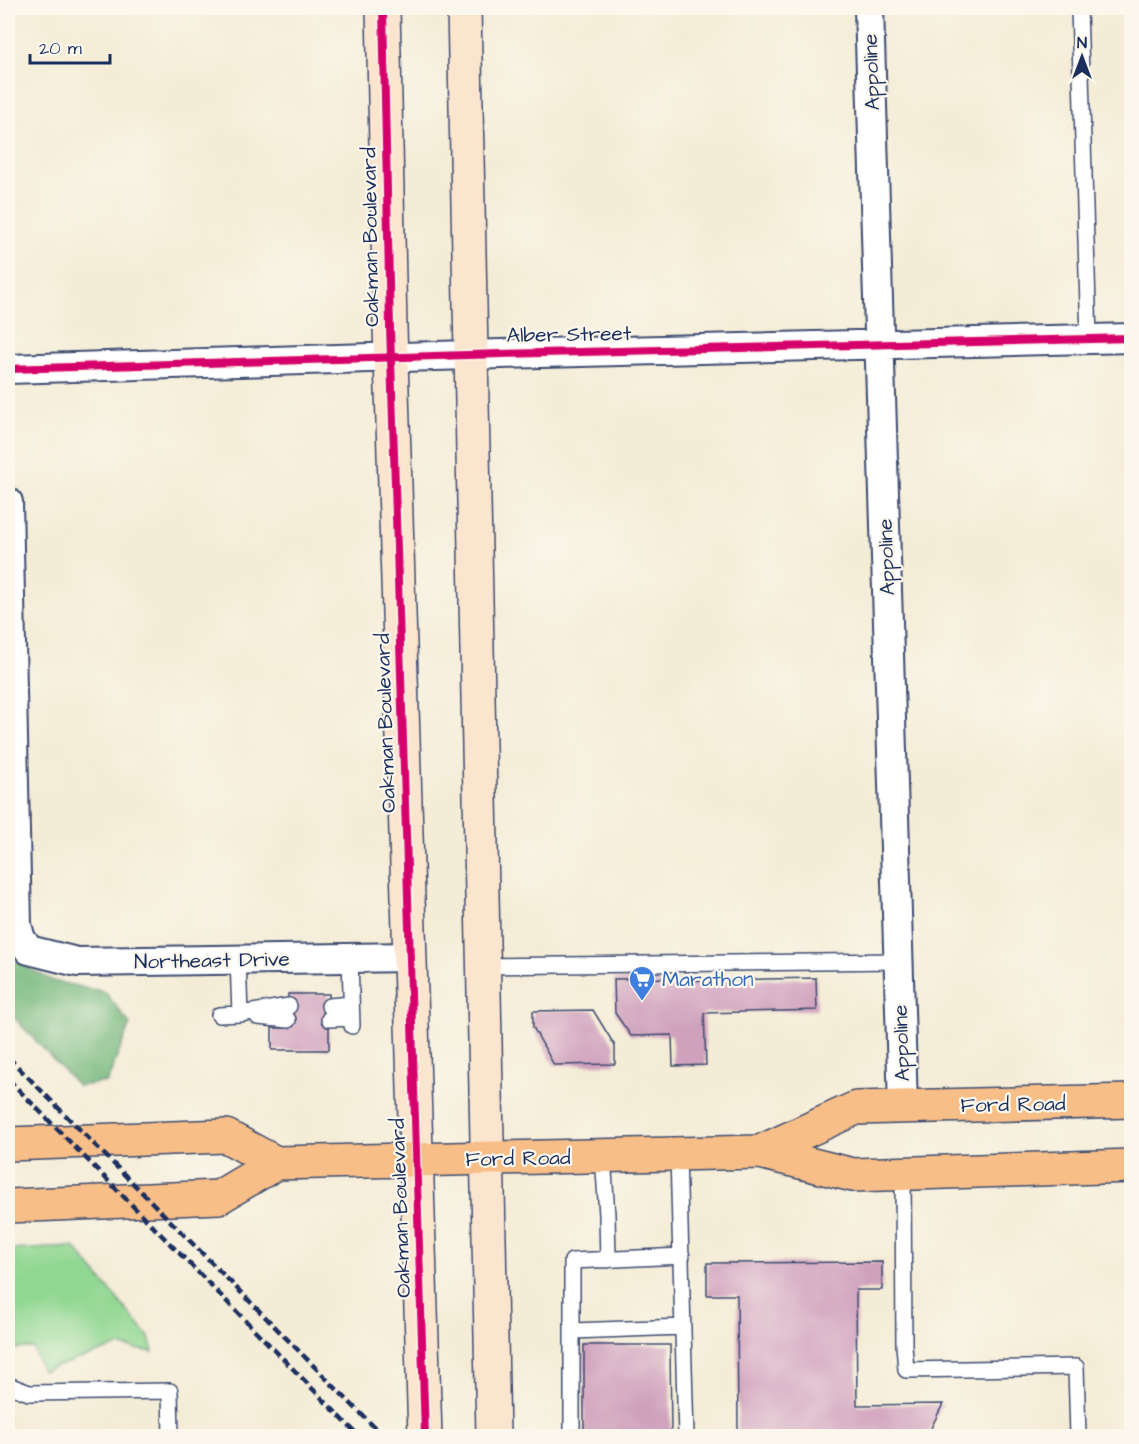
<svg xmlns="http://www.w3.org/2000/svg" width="1139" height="1444" font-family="'Architects Daughter',sans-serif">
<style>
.green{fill:#90d791;stroke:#568378;stroke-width:1.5}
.forest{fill:#74b87b;stroke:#48746c;stroke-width:1.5}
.building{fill:#d0a1bd}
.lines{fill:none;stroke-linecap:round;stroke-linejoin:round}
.lane-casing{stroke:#3c4b70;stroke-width:18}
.street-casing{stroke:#3c4b70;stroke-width:32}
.secondary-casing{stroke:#3c4b70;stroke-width:36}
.primary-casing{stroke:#3c4b70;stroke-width:36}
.lane{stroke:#fff;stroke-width:15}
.street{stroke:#fff;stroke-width:28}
.secondary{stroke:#fce5cf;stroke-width:33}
.primary{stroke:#f7be88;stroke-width:33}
.rail{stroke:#1b2f5e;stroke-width:4.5;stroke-dasharray:9 4.5;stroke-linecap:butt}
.cycleway-casing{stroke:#fbf7ec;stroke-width:11}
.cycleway{stroke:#d6006c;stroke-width:8}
.labels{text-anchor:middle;stroke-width:4.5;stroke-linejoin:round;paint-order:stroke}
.street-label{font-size:21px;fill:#1b2f5e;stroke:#fbf7ec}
.shop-label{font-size:21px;fill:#366cbe;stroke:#fbf7ec;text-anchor:start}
</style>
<rect width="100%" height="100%" fill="#fbf7ec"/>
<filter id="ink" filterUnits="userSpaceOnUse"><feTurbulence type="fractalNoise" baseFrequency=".0167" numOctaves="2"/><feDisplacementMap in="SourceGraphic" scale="12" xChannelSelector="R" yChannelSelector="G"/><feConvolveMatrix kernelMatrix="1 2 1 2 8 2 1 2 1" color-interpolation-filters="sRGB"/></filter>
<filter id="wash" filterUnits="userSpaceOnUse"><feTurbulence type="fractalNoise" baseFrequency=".008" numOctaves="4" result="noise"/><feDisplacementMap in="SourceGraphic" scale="24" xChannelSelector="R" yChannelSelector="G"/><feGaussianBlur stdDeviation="1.35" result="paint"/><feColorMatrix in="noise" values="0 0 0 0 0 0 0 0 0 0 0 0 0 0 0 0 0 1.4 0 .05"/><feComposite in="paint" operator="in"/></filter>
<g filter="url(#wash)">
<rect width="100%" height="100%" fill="#f4ecd6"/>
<path class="green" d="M 74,1247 L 149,1337 L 153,1352 L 119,1346 L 42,1371 L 33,1348 L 8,1349 L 8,1250 Z"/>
<path class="forest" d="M 8,957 L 53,981 L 105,992 L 130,1024 L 107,1082 L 78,1086 L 8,1011 Z"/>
<g id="blocks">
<path class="building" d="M 671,978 L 671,981 L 816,978 L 817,1010 L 704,1013 L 706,1065 L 673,1066 L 672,1035 L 631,1036 L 615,1013 L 614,979 Z
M 288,994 L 329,994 L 329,1050 L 272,1050 L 272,1028 L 288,1028 Z
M 593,1010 L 615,1046 L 615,1064 L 554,1065 L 533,1027 L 533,1011 Z
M 882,1262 L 882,1290 L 856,1290 L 857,1405 L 943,1404 L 927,1436 L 738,1436 L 737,1295 L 707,1295 L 707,1263 Z
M 584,1345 L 670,1345 L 671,1436 L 584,1436 Z"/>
</g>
</g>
<g filter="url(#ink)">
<use href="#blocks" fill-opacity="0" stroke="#3c4b70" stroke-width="1.5"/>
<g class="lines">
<g class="lane-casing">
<path id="lane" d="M 1079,8 L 1089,339
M 350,958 L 352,1026
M 238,959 L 240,1014
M 484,966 L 899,961
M 329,1006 L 351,1004
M 219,1015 L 240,1014 L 289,1006
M 258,1017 L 288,1020
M 329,1019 L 351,1018
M 678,1155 L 686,1436
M 603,1156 L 607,1215 L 608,1260
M 903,1173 L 904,1345 L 906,1370 L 1076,1367 L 1078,1436
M 572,1331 L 683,1327
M 8,1385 L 29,1393 L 170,1391 L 171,1436
M 572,1436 L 572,1261 L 682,1256"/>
</g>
<g class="street-casing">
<path id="street" d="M 869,8 L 903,1107
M 8,369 L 501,354 L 1132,338
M 8,502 L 17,925 L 21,939 L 29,950 L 77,962 L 410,957"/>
</g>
<g class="secondary-casing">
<path id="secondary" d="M 383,8 L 390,327 L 425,1436
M 464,8 L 493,1436"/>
</g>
<g class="primary-casing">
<path id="primary" d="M 8,1144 L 226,1136 L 276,1163
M 760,1152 L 856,1108 L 1132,1101
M 8,1206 L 219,1197 L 276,1163 L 760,1152 L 853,1175 L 1132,1166"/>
</g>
<use href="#lane" class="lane"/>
<use href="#street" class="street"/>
<use href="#secondary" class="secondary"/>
<use href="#primary" class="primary"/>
<path class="rail" d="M 8,1057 L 383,1436
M 8,1079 L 359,1436"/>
<g class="cycleway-casing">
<path id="cycleway" d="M 383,8 L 390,327 L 425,1436
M 8,369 L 501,354 L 1132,338"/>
</g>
<use href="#cycleway" class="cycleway"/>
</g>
</g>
<defs>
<g id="supermarket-pin" transform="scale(1.35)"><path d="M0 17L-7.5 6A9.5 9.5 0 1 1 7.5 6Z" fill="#3f7fe0" stroke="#fbf7ec"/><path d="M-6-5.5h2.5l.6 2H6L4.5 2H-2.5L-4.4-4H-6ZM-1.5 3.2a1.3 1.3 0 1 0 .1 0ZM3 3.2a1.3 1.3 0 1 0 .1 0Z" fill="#fff"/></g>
</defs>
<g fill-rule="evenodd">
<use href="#supermarket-pin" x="642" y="979"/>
</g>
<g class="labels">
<g class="street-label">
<text transform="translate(871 72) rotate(-92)" y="7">Appoline</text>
<text transform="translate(370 237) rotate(-91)" y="7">Oakman Boulevard</text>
<text transform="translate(569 334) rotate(-1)" y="7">Alber Street</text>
<text transform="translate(886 557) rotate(-92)" y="7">Appoline</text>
<text transform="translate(385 723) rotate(-92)" y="7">Oakman Boulevard</text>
<text transform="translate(212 960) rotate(-1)" y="7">Northeast Drive</text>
<text transform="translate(901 1043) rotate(-92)" y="7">Appoline</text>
<text transform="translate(1013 1104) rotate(-1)" y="7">Ford Road</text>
<text transform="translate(518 1158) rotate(-1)" y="7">Ford Road</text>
<text transform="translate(400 1208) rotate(-92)" y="7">Oakman Boulevard</text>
</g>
<g class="shop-label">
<text x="662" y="986">Marathon</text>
</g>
</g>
<rect width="1139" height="1444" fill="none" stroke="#fbf7ec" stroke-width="30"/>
<g transform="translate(1082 57)" stroke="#fbf7ec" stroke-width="4.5" paint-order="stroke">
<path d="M0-4.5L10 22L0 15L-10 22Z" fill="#1b2f5e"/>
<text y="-9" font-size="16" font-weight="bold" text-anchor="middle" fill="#1b2f5e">N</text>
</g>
<path d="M30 54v9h80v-9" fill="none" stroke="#1b2f5e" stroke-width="3"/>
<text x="39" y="54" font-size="18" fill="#1b2f5e" stroke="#fbf7ec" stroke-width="4.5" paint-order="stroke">20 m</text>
</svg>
